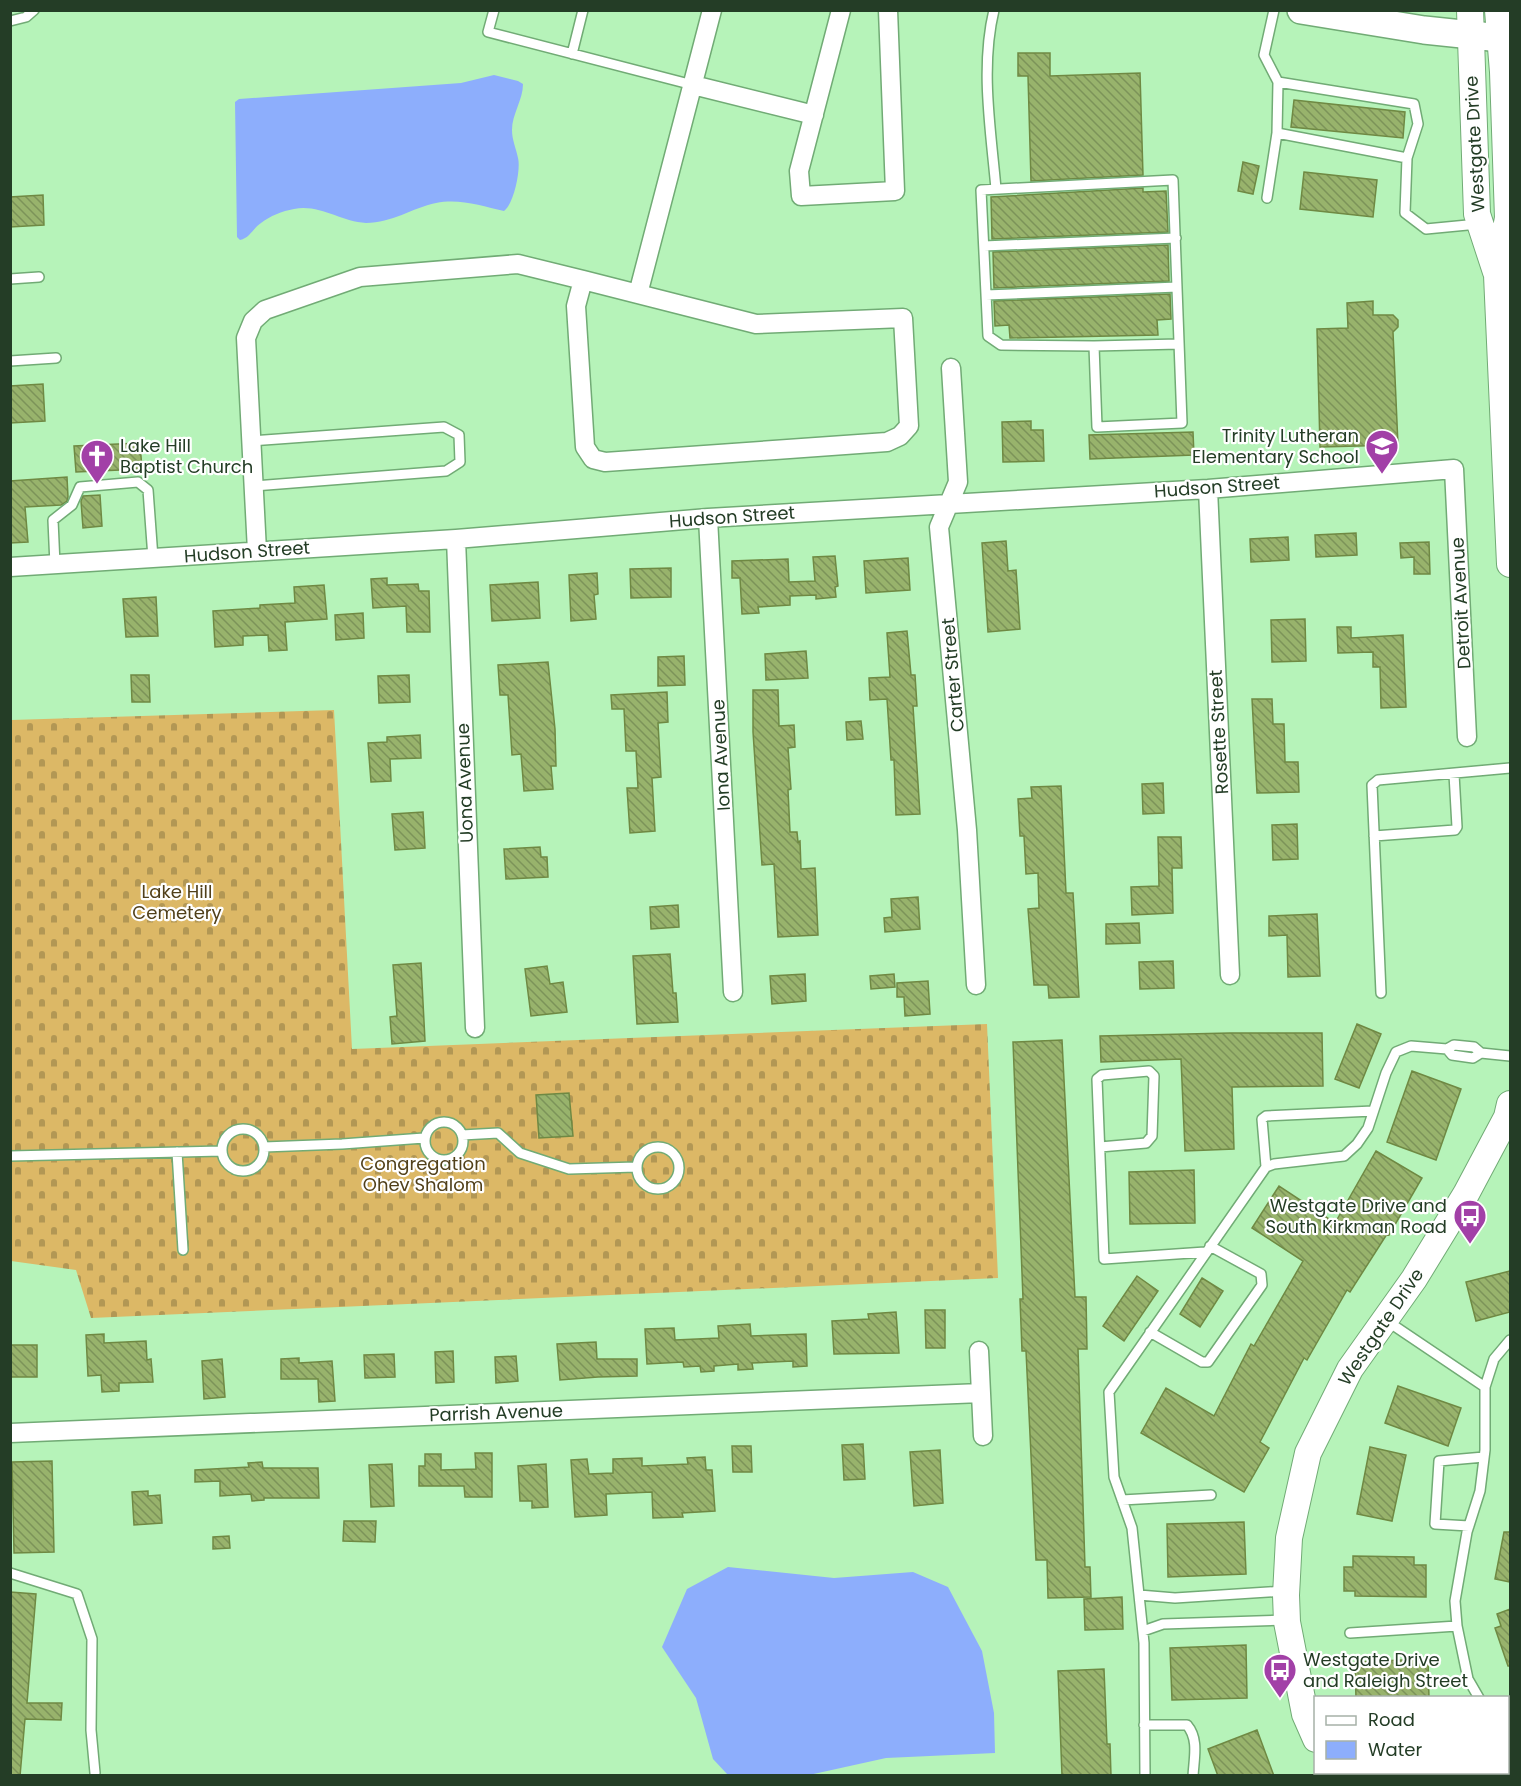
<svg xmlns="http://www.w3.org/2000/svg" width="1521" height="1786" font-family="Poppins,sans-serif">
<style>
.cemetery{fill:url(#cemetery-stones)}
.water{fill:#8daefc}
.building{fill:url(#building-back-hatch);stroke:#6f8943;stroke-width:1.5}
.lines{fill:none;stroke-linecap:round;stroke-linejoin:round}
.lane-casing{stroke:#71ab75;stroke-width:12}
.street-casing{stroke:#71ab75;stroke-width:21}
.secondary-casing{stroke:#71ab75;stroke-width:28}
.primary-casing{stroke:#71ab75;stroke-width:30}
.lane{stroke:#fff;stroke-width:9}
.street{stroke:#fff;stroke-width:18}
.secondary{stroke:#fff;stroke-width:26}
.primary{stroke:#fff;stroke-width:27}
.labels{text-anchor:middle;stroke-width:4.5;stroke-linejoin:round;paint-order:stroke}
.street-label{font-size:18px;fill:#243d26;stroke:#fff}
.poi-label{font-size:18px;fill:#243d26;stroke:#fff;text-anchor:end}
.park-label{font-size:18px;fill:#51401a;stroke:#fff}
</style>
<defs>
<pattern id="cemetery-stones" width="16" height="16" patternUnits="userSpaceOnUse" patternTransform="scale(1.5)"><rect width="16" height="16" fill="#dcb866"/><path d="M2 7V4a2 2 0 0 1 4 0v3zM10 15v-3a2 2 0 0 1 4 0v3z" fill="#b29754"/></pattern>
<pattern id="building-back-hatch" width="6" height="6" patternUnits="userSpaceOnUse" patternTransform="scale(1.5)"><rect width="6" height="6" fill="#98b36c"/><path d="M-1 5l2 2M0 0l6 6M5-1l2 2" fill="none" stroke="#7c9359"/></pattern>
</defs>
<rect width="100%" height="100%" fill="#b6f3b9"/>
<path class="cemetery" d="M 334,710 L 352,1049 L 987,1024 L 998,1278 L 91,1318 L 76,1270 L 11,1261 L 11,720 Z"/>
<path class="water" d="M 494,75 L 518,81 L 523,84 C 523,100 512,114 512,130 C 512,140 516,148 518,158 C 521,169 514,204 504,211 C 482,206 459,198 436,203 C 412,208 392,223 366,223 C 341,222 320,204 294,209 C 282,211 270,216 261,223 C 253,228 250,238 240,240 L 237,237 L 235,102 L 239,99 L 461,83 Z
M 728,1567 L 834,1578 L 913,1572 L 948,1587 L 982,1651 L 994,1713 L 995,1753 L 886,1758 L 809,1775 L 728,1775 L 713,1759 L 696,1698 L 662,1647 L 687,1589 Z"/>
<path class="building" d="M 1018,53 L 1050,53 L 1050,76 L 1140,73 L 1143,175 L 1031,181 L 1028,76 L 1018,76 Z
M 1294,100 L 1405,112 L 1403,138 L 1291,127 Z
M 1243,162 L 1259,166 L 1253,194 L 1238,191 Z
M 1304,172 L 1377,180 L 1373,217 L 1300,209 Z
M 1143,188 L 1143,192 L 1166,191 L 1168,232 L 992,239 L 991,197 Z
M 43,195 L 44,225 L 10,227 L 10,197 Z
M 1168,245 L 1169,281 L 994,288 L 993,252 Z
M 1170,294 L 1171,319 L 1157,320 L 1158,335 L 1010,338 L 1009,325 L 995,326 L 994,301 Z
M 1373,301 L 1373,315 L 1393,315 L 1398,320 L 1398,327 L 1393,332 L 1398,445 L 1320,447 L 1317,329 L 1348,328 L 1347,303 Z
M 43,384 L 45,421 L 10,423 L 10,386 Z
M 1031,421 L 1031,430 L 1043,430 L 1044,461 L 1003,462 L 1002,422 Z
M 1193,432 L 1194,455 L 1090,459 L 1089,435 Z
M 140,443 L 142,469 L 76,472 L 74,446 Z
M 67,477 L 68,497 L 67,501 L 61,505 L 25,507 L 28,542 L 10,543 L 10,481 Z
M 100,495 L 102,526 L 83,528 L 81,501 L 83,496 Z
M 1356,533 L 1357,555 L 1316,557 L 1315,535 Z
M 1288,537 L 1289,560 L 1251,562 L 1250,539 Z
M 1006,541 L 1008,571 L 1016,570 L 1020,629 L 988,632 L 982,543 Z
M 1429,542 L 1430,574 L 1414,574 L 1414,557 L 1401,558 L 1400,543 Z
M 835,556 L 838,586 L 835,587 L 836,597 L 816,599 L 816,595 L 790,596 L 790,605 L 758,607 L 759,613 L 742,614 L 740,578 L 732,578 L 732,561 L 788,559 L 789,582 L 815,581 L 813,557 Z
M 908,558 L 910,590 L 866,593 L 864,561 Z
M 671,568 L 671,597 L 631,598 L 630,569 Z
M 597,573 L 598,594 L 594,595 L 596,619 L 571,621 L 569,575 Z
M 387,578 L 387,585 L 418,584 L 419,591 L 429,591 L 430,632 L 407,632 L 406,606 L 373,608 L 371,579 Z
M 538,582 L 540,618 L 492,621 L 490,585 Z
M 324,585 L 327,619 L 285,622 L 287,650 L 269,651 L 268,635 L 243,636 L 243,645 L 215,647 L 213,611 L 260,608 L 260,605 L 295,603 L 294,587 Z
M 156,597 L 158,636 L 126,637 L 123,599 Z
M 363,613 L 364,638 L 336,640 L 335,615 Z
M 1305,619 L 1306,661 L 1272,662 L 1271,620 Z
M 1337,627 L 1351,627 L 1351,638 L 1403,635 L 1406,707 L 1381,708 L 1380,667 L 1373,667 L 1373,652 L 1338,653 Z
M 907,631 L 911,675 L 915,675 L 917,706 L 913,706 L 920,814 L 896,815 L 894,760 L 891,760 L 887,699 L 870,700 L 869,678 L 890,677 L 887,633 Z
M 806,651 L 808,678 L 766,680 L 765,654 Z
M 684,656 L 685,685 L 658,686 L 658,657 Z
M 548,662 L 555,729 L 556,766 L 551,766 L 553,789 L 524,791 L 521,754 L 512,755 L 508,695 L 500,695 L 498,665 Z
M 131,675 L 149,675 L 150,702 L 132,702 Z
M 409,675 L 410,702 L 379,703 L 378,676 Z
M 753,690 L 778,690 L 779,726 L 794,725 L 795,747 L 788,748 L 791,789 L 788,790 L 790,832 L 797,832 L 798,842 L 800,841 L 801,869 L 815,868 L 818,935 L 778,937 L 774,864 L 762,865 L 753,732 Z
M 667,692 L 668,722 L 658,723 L 661,777 L 652,778 L 655,831 L 630,833 L 627,788 L 638,788 L 636,751 L 626,751 L 624,709 L 612,709 L 611,695 Z
M 1252,699 L 1272,699 L 1273,724 L 1284,724 L 1285,762 L 1298,762 L 1299,792 L 1257,793 Z
M 861,721 L 863,739 L 847,740 L 846,722 Z
M 420,735 L 421,758 L 390,759 L 391,781 L 371,782 L 368,743 L 387,742 L 387,737 Z
M 1163,783 L 1164,813 L 1143,814 L 1142,784 Z
M 1061,786 L 1066,893 L 1073,893 L 1079,997 L 1049,998 L 1048,985 L 1034,985 L 1028,909 L 1039,908 L 1038,873 L 1026,874 L 1024,836 L 1020,836 L 1018,799 L 1032,798 L 1031,787 Z
M 423,812 L 425,848 L 395,850 L 392,814 Z
M 1297,824 L 1298,859 L 1273,860 L 1272,825 Z
M 1158,837 L 1181,837 L 1182,868 L 1172,868 L 1173,913 L 1132,915 L 1131,887 L 1159,886 Z
M 540,847 L 541,857 L 547,857 L 548,877 L 506,879 L 504,849 Z
M 918,897 L 920,929 L 885,932 L 884,918 L 892,917 L 891,899 Z
M 678,905 L 679,927 L 651,929 L 650,907 Z
M 1317,914 L 1320,976 L 1288,977 L 1287,935 L 1269,936 L 1269,916 Z
M 1139,923 L 1140,943 L 1106,944 L 1106,924 Z
M 670,954 L 673,993 L 676,993 L 678,1022 L 637,1024 L 633,956 Z
M 1173,961 L 1174,988 L 1140,989 L 1139,962 Z
M 421,963 L 425,1041 L 392,1044 L 390,1017 L 397,1016 L 393,965 Z
M 547,966 L 550,984 L 563,982 L 567,1012 L 531,1016 L 525,969 Z
M 805,974 L 806,1001 L 772,1004 L 770,976 Z
M 894,974 L 895,987 L 871,989 L 870,976 Z
M 928,981 L 930,1014 L 905,1016 L 904,997 L 897,997 L 897,983 Z
M 1357,1024 L 1381,1034 L 1359,1088 L 1335,1079 Z
M 1230,1033 L 1322,1033 L 1323,1086 L 1232,1087 L 1234,1149 L 1185,1151 L 1181,1059 L 1101,1062 L 1100,1036 Z
M 1062,1040 L 1075,1297 L 1086,1297 L 1087,1349 L 1078,1349 L 1085,1567 L 1090,1567 L 1091,1597 L 1048,1598 L 1047,1560 L 1036,1560 L 1026,1351 L 1022,1351 L 1020,1299 L 1023,1299 L 1013,1042 Z
M 1412,1071 L 1461,1089 L 1436,1160 L 1387,1142 Z
M 569,1093 L 573,1136 L 539,1138 L 536,1095 Z
M 1376,1151 L 1422,1178 L 1389,1235 L 1387,1234 L 1350,1292 L 1347,1290 L 1307,1360 L 1304,1358 L 1260,1442 L 1269,1448 L 1244,1492 L 1141,1433 L 1166,1388 L 1214,1416 L 1251,1344 L 1254,1346 L 1303,1261 L 1252,1228 L 1279,1186 L 1335,1223 Z
M 1194,1170 L 1195,1223 L 1130,1224 L 1129,1172 Z
M 1510,1271 L 1510,1312 L 1476,1321 L 1466,1282 Z
M 1137,1276 L 1158,1291 L 1124,1341 L 1103,1326 Z
M 1202,1278 L 1223,1291 L 1200,1327 L 1180,1314 Z
M 925,1310 L 945,1310 L 945,1348 L 926,1348 Z
M 896,1312 L 899,1353 L 834,1354 L 832,1321 L 869,1319 L 868,1314 Z
M 750,1324 L 751,1336 L 806,1334 L 807,1366 L 793,1367 L 793,1361 L 752,1363 L 753,1369 L 738,1370 L 738,1364 L 714,1366 L 714,1371 L 701,1372 L 700,1366 L 684,1367 L 683,1362 L 647,1364 L 645,1329 L 674,1328 L 675,1340 L 719,1338 L 718,1326 Z
M 104,1334 L 104,1343 L 146,1341 L 147,1360 L 151,1359 L 153,1382 L 119,1383 L 119,1391 L 102,1392 L 101,1375 L 88,1376 L 86,1335 Z
M 596,1342 L 597,1359 L 637,1359 L 637,1376 L 598,1377 L 560,1380 L 557,1344 Z
M 10,1345 L 37,1345 L 37,1377 L 10,1377 Z
M 453,1351 L 454,1382 L 436,1383 L 435,1352 Z
M 394,1354 L 395,1377 L 365,1378 L 364,1355 Z
M 516,1356 L 518,1381 L 496,1383 L 495,1357 Z
M 299,1358 L 299,1363 L 332,1361 L 335,1401 L 319,1402 L 318,1379 L 281,1379 L 281,1359 Z
M 222,1359 L 225,1397 L 204,1399 L 202,1361 Z
M 1398,1386 L 1461,1408 L 1448,1446 L 1385,1423 Z
M 863,1444 L 865,1479 L 844,1480 L 842,1445 Z
M 732,1446 L 751,1446 L 752,1472 L 733,1472 Z
M 1370,1447 L 1406,1455 L 1392,1521 L 1357,1514 Z
M 940,1450 L 943,1503 L 914,1506 L 910,1452 Z
M 475,1453 L 492,1453 L 492,1497 L 465,1497 L 464,1486 L 419,1486 L 419,1466 L 425,1466 L 425,1454 L 441,1454 L 441,1470 L 476,1469 Z
M 705,1457 L 706,1470 L 712,1470 L 715,1511 L 682,1513 L 683,1517 L 653,1518 L 652,1492 L 606,1494 L 607,1515 L 575,1517 L 571,1460 L 587,1459 L 589,1474 L 613,1473 L 613,1459 L 642,1458 L 642,1466 L 688,1464 L 687,1458 Z
M 52,1461 L 54,1552 L 14,1553 L 12,1462 Z
M 262,1462 L 263,1468 L 318,1468 L 319,1498 L 264,1498 L 264,1500 L 252,1501 L 251,1494 L 220,1496 L 220,1481 L 195,1482 L 195,1470 L 249,1467 L 248,1463 Z
M 392,1464 L 394,1506 L 371,1507 L 369,1465 Z
M 546,1464 L 548,1507 L 532,1508 L 532,1501 L 520,1501 L 518,1466 Z
M 148,1491 L 148,1496 L 160,1495 L 162,1523 L 134,1525 L 132,1492 Z
M 344,1521 L 376,1521 L 375,1542 L 343,1541 Z
M 1244,1522 L 1246,1574 L 1168,1577 L 1167,1524 Z
M 1504,1532 L 1510,1532 L 1510,1582 L 1495,1579 Z
M 229,1536 L 230,1548 L 213,1549 L 213,1537 Z
M 1353,1556 L 1414,1557 L 1414,1565 L 1426,1565 L 1426,1597 L 1355,1596 L 1355,1591 L 1344,1591 L 1344,1567 L 1353,1567 Z
M 10,1592 L 36,1594 L 27,1703 L 62,1703 L 61,1720 L 25,1719 L 20,1776 L 10,1776 Z
M 1122,1597 L 1123,1629 L 1085,1630 L 1084,1599 Z
M 1510,1609 L 1510,1666 L 1508,1666 L 1495,1628 L 1501,1626 L 1497,1614 Z
M 1246,1645 L 1247,1698 L 1172,1700 L 1170,1648 Z
M 1428,1659 L 1429,1698 L 1356,1698 L 1355,1662 Z
M 1104,1669 L 1107,1744 L 1110,1744 L 1111,1776 L 1062,1776 L 1058,1671 Z
M 1257,1730 L 1274,1776 L 1218,1776 L 1208,1749 Z"/>
<g class="lines">
<g class="lane-casing">
<path id="lane" d="M 494,10 L 488,32 L 693,85
M 994,10 C 980,68 991,131 996,189
M 1274,10 L 1264,55 L 1278,82
M 10,21 L 26,17 L 34,10
M 572,54 L 583,10
M 1407,158 L 1277,133 L 1278,82 L 1414,104 L 1418,124 L 1407,158 L 1405,213 L 1426,229 L 1478,224
M 1173,180 L 1182,423 L 1097,427 L 1094,346 L 1001,345 L 988,336 L 981,190 Z
M 1267,198 L 1277,133
M 984,246 L 1176,238
M 10,279 L 39,277
M 986,295 L 1177,287
M 1094,346 L 1179,344
M 10,361 L 56,358
M 251,441 L 444,427 L 459,435 L 460,462 L 446,471 L 254,486
M 55,565 L 53,520 L 72,505 L 80,487 L 138,482 L 148,490 L 153,558
M 1374,836 L 1455,830 L 1457,827 L 1454,774
M 1381,993 L 1372,785 L 1378,780 L 1510,768
M 1447,1049 L 1452,1055 L 1473,1058 L 1481,1053 L 1510,1056
M425 1141a19 19 0 1 1 38 0a19 19 0 1 1-38 0Z
M222 1150a21 21 0 1 1 42 0a21 21 0 1 1-42 0Z
M 462,1135 L 498,1133 L 520,1153 L 569,1169 L 636,1167
M637 1168a21 21 0 1 1 42 0a21 21 0 1 1-42 0Z
M 264,1147 L 342,1144 L 424,1138
M 1100,1147 L 1146,1143 L 1152,1136 L 1154,1076 L 1149,1071 L 1102,1075 L 1097,1079 L 1104,1259 L 1205,1252
M 177,1152 L 183,1250
M 10,1156 L 222,1151
M 1266,1167 L 1262,1119 L 1266,1116 L 1373,1111
M 1387,1321 L 1485,1387
M 1150,1332 L 1202,1362 L 1208,1362 L 1262,1285 L 1261,1274 L 1210,1246
M 1122,1500 L 1211,1495
M 1469,1526 L 1435,1524 L 1439,1461 L 1484,1457
M 10,1573 L 77,1594 L 92,1639 L 91,1730 L 95,1773
M 1139,1595 L 1175,1598 L 1284,1591
M 1143,1631 L 1163,1624 L 1286,1620
M 1350,1633 L 1457,1626
M 1479,1698 L 1468,1679 L 1457,1626 L 1455,1601 L 1467,1532 L 1480,1491 L 1485,1450 L 1485,1387 L 1494,1359 L 1510,1340
M 1144,1725 L 1187,1725 C 1199,1739 1194,1758 1193,1776
M 1508,1743 L 1510,1745
M 1145,1776 L 1144,1643 L 1132,1528 L 1114,1477 L 1109,1392 L 1266,1167 L 1274,1164 L 1344,1156 L 1357,1144 L 1368,1128 L 1386,1073 L 1396,1052 L 1411,1046 L 1447,1049 L 1454,1045 L 1474,1047 L 1481,1053
M 1466,1776 L 1470,1772"/>
</g>
<g class="street-casing">
<path id="street" d="M 841,10 L 799,171 L 801,196 L 895,191 L 888,10
M 693,85 L 814,115
M 638,294 L 583,280 L 576,306 L 585,447 L 593,459 L 605,462 L 887,442 L 900,436 L 909,426 L 903,318 L 756,324 L 638,294 L 712,10
M 951,368 L 958,482 L 939,527 L 967,830 L 976,985
M 1208,489 L 1230,975
M 708,518 L 733,992
M 456,539 L 475,1028
M 257,551 L 246,338 L 253,321 L 265,310 L 360,277 L 518,264 L 583,280
M 10,567 L 456,539 L 708,518 L 1208,489 L 1454,469 L 1467,737
M 979,1351 L 983,1436
M 10,1433 L 981,1393"/>
</g>
<g class="secondary-casing">
<path id="secondary" d="M 1470,10 L 1477,214 L 1496,272
M 1498,10 L 1503,72 L 1508,218 L 1497,275 L 1510,564
M 1316,1739 L 1305,1714 L 1287,1622 L 1286,1595 L 1289,1538 L 1308,1453 L 1350,1369 L 1414,1279 L 1466,1194 L 1507,1117 L 1510,1104
M 1330,1772 L 1331,1776"/>
</g>
<g class="primary-casing">
<path id="primary" d="M 1301,10 L 1424,30 L 1510,39"/>
</g>
<use href="#lane" class="lane"/>
<use href="#street" class="street"/>
<use href="#secondary" class="secondary"/>
<use href="#primary" class="primary"/>
</g>
<defs>
<g id="school-pin" transform="scale(1.725)"><path d="M0 17L-7.5 6A9.5 9.5 0 1 1 7.5 6Z" fill="#a240a7" stroke="#fff"/><path d="M0-5L7-2L0 1L-7-2ZM-4 1L0 2.5L4 1V4Q0 6-4 4Z" fill="#fff"/></g>
<g id="church-pin" transform="scale(1.725)"><path d="M0 17L-7.5 6A9.5 9.5 0 1 1 7.5 6Z" fill="#a240a7" stroke="#fff"/><path d="M-1.2-6h2.4v3.5h3.3v2.4h-3.3V6h-2.4V-.1h-3.3v-2.4h3.3Z" fill="#fff"/></g>
<g id="bus-pin" transform="scale(1.725)"><path d="M0 17L-7.5 6A9.5 9.5 0 1 1 7.5 6Z" fill="#a240a7" stroke="#fff"/><path d="M-5-6H5V4H4V6H2V4H-2V6H-4V4H-5ZM-3.5-4V0h7V-4ZM-3.5 1.2v1.5H-2V1.2ZM2 1.2v1.5H3.5V1.2Z" fill="#fff"/></g>
</defs>
<g fill-rule="evenodd">
<use href="#school-pin" x="1382" y="446"/>
<use href="#church-pin" x="97" y="456"/>
<use href="#bus-pin" x="1470" y="1216"/>
<use href="#bus-pin" x="1280" y="1670"/>
</g>
<g class="labels">
<g class="street-label">
<text transform="translate(1475 144) rotate(-93)" y="6">Westgate Drive</text>
<text transform="translate(1217 487) rotate(-4)" y="6">Hudson Street</text>
<text transform="translate(732 517) rotate(-4)" y="6">Hudson Street</text>
<text transform="translate(247 552) rotate(-4)" y="6">Hudson Street</text>
<text transform="translate(1461 603) rotate(-93)" y="6">Detroit Avenue</text>
<text transform="translate(953 675) rotate(-95)" y="6">Carter Street</text>
<text transform="translate(1219 732) rotate(-93)" y="6">Rosette Street</text>
<text transform="translate(721 755) rotate(-93)" y="6">Iona Avenue</text>
<text transform="translate(465 783) rotate(-92)" y="6">Uona Avenue</text>
<text transform="translate(1381 1327) rotate(-56)" y="6">Westgate Drive</text>
<text transform="translate(496 1413) rotate(-2)" y="6">Parrish Avenue</text>
</g>
<g class="poi-label">
<text x="1359" y="442">Trinity Lutheran<tspan x="1359" dy="21">Elementary School</tspan></text>
<text x="120" y="452" text-anchor="start">Lake Hill<tspan x="120" dy="21">Baptist Church</tspan></text>
<text x="1447" y="1212">Westgate Drive and<tspan x="1447" dy="21">South Kirkman Road</tspan></text>
<text x="1303" y="1666" text-anchor="start">Westgate Drive<tspan x="1303" dy="21">and Raleigh Street</tspan></text>
</g>
<g class="park-label">
<text x="177" y="898">Lake Hill<tspan x="177" dy="21">Cemetery</tspan></text>
<text x="423" y="1170">Congregation<tspan x="423" dy="21">Ohev Shalom</tspan></text>
</g>
</g>
<rect width="1521" height="1786" fill="none" stroke="#243d26" stroke-width="24"/>
<rect x="1314" y="1696" width="195" height="78" fill="#ffffff" stroke="#a7b1a8" stroke-width="1.5"/>
<rect x="1326" y="1716" width="30" height="9" fill="#ffffff" stroke="#a7b1a8" stroke-width="1.5"/>
<text x="1368" y="1726" font-size="18" fill="#243d26">Road</text>
<rect x="1326" y="1741" width="30" height="18" fill="#8daefc" stroke="#a7b1a8" stroke-width="1.5"/>
<text x="1368" y="1756" font-size="18" fill="#243d26">Water</text>
</svg>
